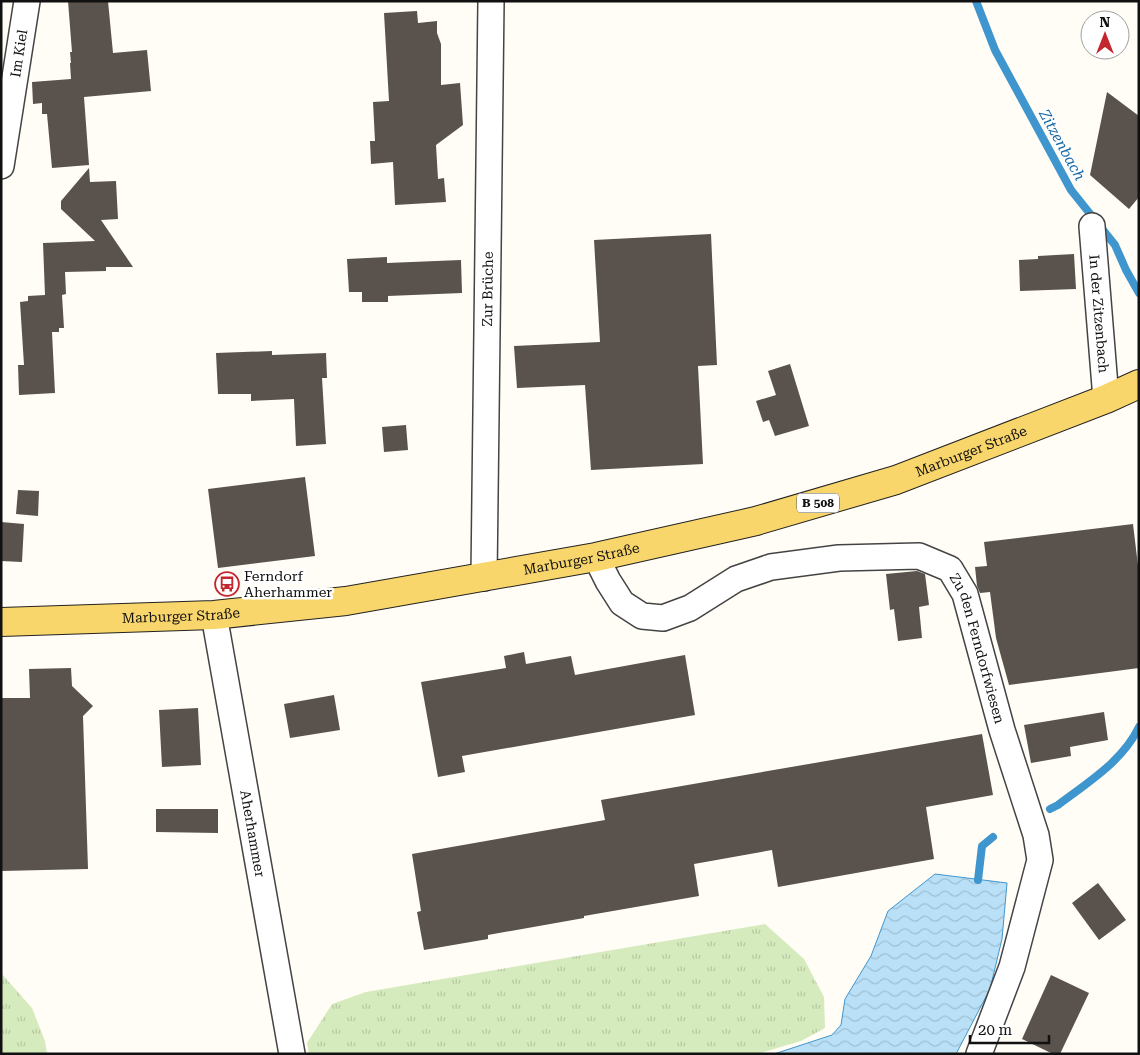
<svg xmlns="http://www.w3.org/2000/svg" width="1140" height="1055" font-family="'Roboto Serif',serif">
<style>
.grass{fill:url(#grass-tufts)}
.water{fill:url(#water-waves);stroke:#3f96cf}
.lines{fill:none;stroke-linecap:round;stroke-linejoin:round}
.stream{stroke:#3f96cf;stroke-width:8}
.building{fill:#5a524d}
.minor-casing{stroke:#444;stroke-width:28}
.primary-casing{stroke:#222;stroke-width:30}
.minor{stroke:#fff;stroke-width:25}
.primary{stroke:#f9d66b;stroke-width:28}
.labels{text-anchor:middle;stroke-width:5;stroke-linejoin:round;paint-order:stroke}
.shield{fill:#fff;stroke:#585858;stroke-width:1}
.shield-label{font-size:12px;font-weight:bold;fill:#111}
.street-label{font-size:14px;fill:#111;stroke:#fff}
.poi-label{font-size:14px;fill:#111;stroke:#fff;text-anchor:start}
.water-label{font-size:15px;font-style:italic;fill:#1768a6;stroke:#fff}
</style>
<defs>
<pattern id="grass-tufts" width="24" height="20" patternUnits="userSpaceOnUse" patternTransform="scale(1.25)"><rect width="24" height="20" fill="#d5ebbd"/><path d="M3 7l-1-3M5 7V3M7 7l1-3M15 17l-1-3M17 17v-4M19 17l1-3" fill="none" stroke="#b6c8a1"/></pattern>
<pattern id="water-waves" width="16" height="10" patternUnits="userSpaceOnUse" patternTransform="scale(1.25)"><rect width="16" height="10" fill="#b9e0f7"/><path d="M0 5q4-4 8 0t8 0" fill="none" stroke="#9ebfd3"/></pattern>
</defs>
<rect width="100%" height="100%" fill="#fffdf5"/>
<path class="grass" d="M 765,924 L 804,959 L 824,997 L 825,1028 L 801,1041 L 757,1054 L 309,1054 L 307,1043 L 332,1004 L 366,992 Z
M 1,973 L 32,1008 L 45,1041 L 47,1054 L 1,1054 Z"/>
<path class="water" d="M 935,874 L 1007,883 L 1002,939 L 990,989 L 956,1054 L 774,1054 L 832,1035 L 841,1025 L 845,999 L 871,956 L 888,911 Z"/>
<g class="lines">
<path class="stream" d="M 976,1 L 995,50 L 1071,190 L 1115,245 L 1126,270 L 1139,293
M 1050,809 L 1058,805 C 1087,783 1123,761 1139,727
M 978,880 L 982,846 L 993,837"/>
</g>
<path class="building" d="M 68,1 L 108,1 L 113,53 L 147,50 L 151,91 L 84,97 L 89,165 L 52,168 L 47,114 L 42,114 L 42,103 L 33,104 L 32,82 L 71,79 L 70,63 L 71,63 L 70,52 L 72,52 Z
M 417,11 L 418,23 L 437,21 L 437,33 L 441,44 L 441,85 L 460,83 L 463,125 L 436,145 L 438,179 L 444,178 L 446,202 L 395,205 L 393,162 L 371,164 L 370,141 L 375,141 L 373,102 L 389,101 L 384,13 Z
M 1107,92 L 1139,116 L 1139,197 L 1129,209 L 1090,175 Z
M 89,168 L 90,182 L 116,181 L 118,219 L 101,220 L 133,267 L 106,267 L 106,271 L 65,272 L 66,294 L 62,295 L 64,328 L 59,328 L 59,332 L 52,332 L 55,393 L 19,395 L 18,365 L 24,365 L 20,302 L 28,301 L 28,296 L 45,295 L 43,243 L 95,241 L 61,209 L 61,201 Z
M 711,234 L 717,365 L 698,366 L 703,464 L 591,470 L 585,385 L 517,388 L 514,346 L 600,342 L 594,240 Z
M 1074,254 L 1076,289 L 1020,291 L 1019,260 L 1038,259 L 1038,256 Z
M 387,257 L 387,263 L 461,260 L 462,293 L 388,296 L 388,302 L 362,302 L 362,292 L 349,292 L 347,259 Z
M 272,351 L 272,355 L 326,353 L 327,378 L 322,378 L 326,444 L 296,446 L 294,399 L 251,401 L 251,394 L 218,394 L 216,353 Z
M 790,364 L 809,426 L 775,436 L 769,420 L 763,422 L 756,401 L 776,395 L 768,371 Z
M 406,425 L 408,450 L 384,452 L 382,427 Z
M 305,477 L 315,556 L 218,568 L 208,489 Z
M 18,490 L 39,491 L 38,516 L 16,514 Z
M 1,522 L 24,524 L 22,562 L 1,561 Z
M 1133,524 L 1139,574 L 1139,668 L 1009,685 L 996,638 L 990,592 L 980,593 L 977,586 L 975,567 L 987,566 L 984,542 Z
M 917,571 L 925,574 L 929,605 L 919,607 L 922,638 L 898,641 L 894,609 L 890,610 L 886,574 Z
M 524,652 L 526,664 L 571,656 L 575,675 L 685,655 L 695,715 L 462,756 L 465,772 L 438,777 L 421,682 L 506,668 L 504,656 Z
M 71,668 L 72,686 L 93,706 L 83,716 L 88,869 L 1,871 L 1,698 L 30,698 L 29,669 Z
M 334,695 L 340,730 L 290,738 L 284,704 Z
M 198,708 L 201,765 L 162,767 L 159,710 Z
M 1104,712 L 1108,740 L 1070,747 L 1071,756 L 1031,763 L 1024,725 Z
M 982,734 L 993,795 L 926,807 L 934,859 L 778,887 L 772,850 L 694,864 L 699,896 L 584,916 L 584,918 L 488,935 L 488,939 L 424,950 L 417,912 L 421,911 L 412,854 L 605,820 L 601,800 Z
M 156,809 L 218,809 L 218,833 L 156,832 Z
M 1098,883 L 1126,920 L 1099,940 L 1072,903 Z
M 1051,975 L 1089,993 L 1060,1054 L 1053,1054 L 1022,1039 Z"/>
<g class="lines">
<g class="minor-casing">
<g id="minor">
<path id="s1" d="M 1,166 L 27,1"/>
<path id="s2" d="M 1092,226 L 1106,399"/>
<path id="s3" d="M 596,557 L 608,581 L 622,603 L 642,616 L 663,618 L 690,608 L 736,579 L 771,567 L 839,558 L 919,556 L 950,569 L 965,594 L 1002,730 L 1036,835 L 1040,860 L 1012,967 L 979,1054"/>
<path id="s4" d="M 484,578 L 491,1"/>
<path id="s5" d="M 214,615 L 292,1054"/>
</g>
</g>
<g class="primary-casing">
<g id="primary">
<path id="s6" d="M 1,622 L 214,615 L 346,601 L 596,557 L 756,521 L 896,480 L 1106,399 L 1139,384"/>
</g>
</g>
<use href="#minor" class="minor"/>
<use href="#primary" class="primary"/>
</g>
<defs>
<g id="bus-ring" transform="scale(1.25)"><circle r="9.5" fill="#fff" stroke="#c4262e" stroke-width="1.5"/><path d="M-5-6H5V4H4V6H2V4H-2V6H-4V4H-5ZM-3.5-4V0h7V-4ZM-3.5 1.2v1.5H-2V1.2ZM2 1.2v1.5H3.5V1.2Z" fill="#c4262e"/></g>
</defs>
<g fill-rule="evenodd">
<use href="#bus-ring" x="227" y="584"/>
</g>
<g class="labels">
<rect class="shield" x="797" y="493.5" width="42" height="19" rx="4"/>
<g class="shield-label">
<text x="818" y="507">B 508</text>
</g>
<g class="street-label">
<text dy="5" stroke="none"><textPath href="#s1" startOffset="114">Im Kiel</textPath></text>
<text dy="5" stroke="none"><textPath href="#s4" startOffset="289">Zur Brüche</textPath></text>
<text dy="5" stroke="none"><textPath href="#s2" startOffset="88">In der Zitzenbach</textPath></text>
<text dy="5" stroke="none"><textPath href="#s6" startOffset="990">Marburger Straße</textPath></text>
<text dy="5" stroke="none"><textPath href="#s6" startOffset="585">Marburger Straße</textPath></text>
<text dy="5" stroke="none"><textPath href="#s6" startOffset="180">Marburger Straße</textPath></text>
<text dy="5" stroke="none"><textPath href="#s3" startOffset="485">Zu den Ferndorfwiesen</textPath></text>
<text dy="5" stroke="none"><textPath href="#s5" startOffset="222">Aherhammer</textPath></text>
</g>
<g class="poi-label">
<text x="244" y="581">Ferndorf<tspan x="244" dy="16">Aherhammer</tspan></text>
</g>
<g class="water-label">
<text transform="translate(1062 145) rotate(61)" y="5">Zitzenbach</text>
</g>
</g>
<rect width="1140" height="1055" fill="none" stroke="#111111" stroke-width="5"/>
<g transform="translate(1105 35)"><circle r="24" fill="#ffffff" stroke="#a0a0a0"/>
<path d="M0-4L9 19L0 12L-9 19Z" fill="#c4262e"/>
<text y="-8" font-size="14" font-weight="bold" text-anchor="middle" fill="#111111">N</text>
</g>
<path d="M970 1035v8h79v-8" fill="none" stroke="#111111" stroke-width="2.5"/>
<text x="978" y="1035" font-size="15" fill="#111111" stroke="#ffffff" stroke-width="4" paint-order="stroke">20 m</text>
</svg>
